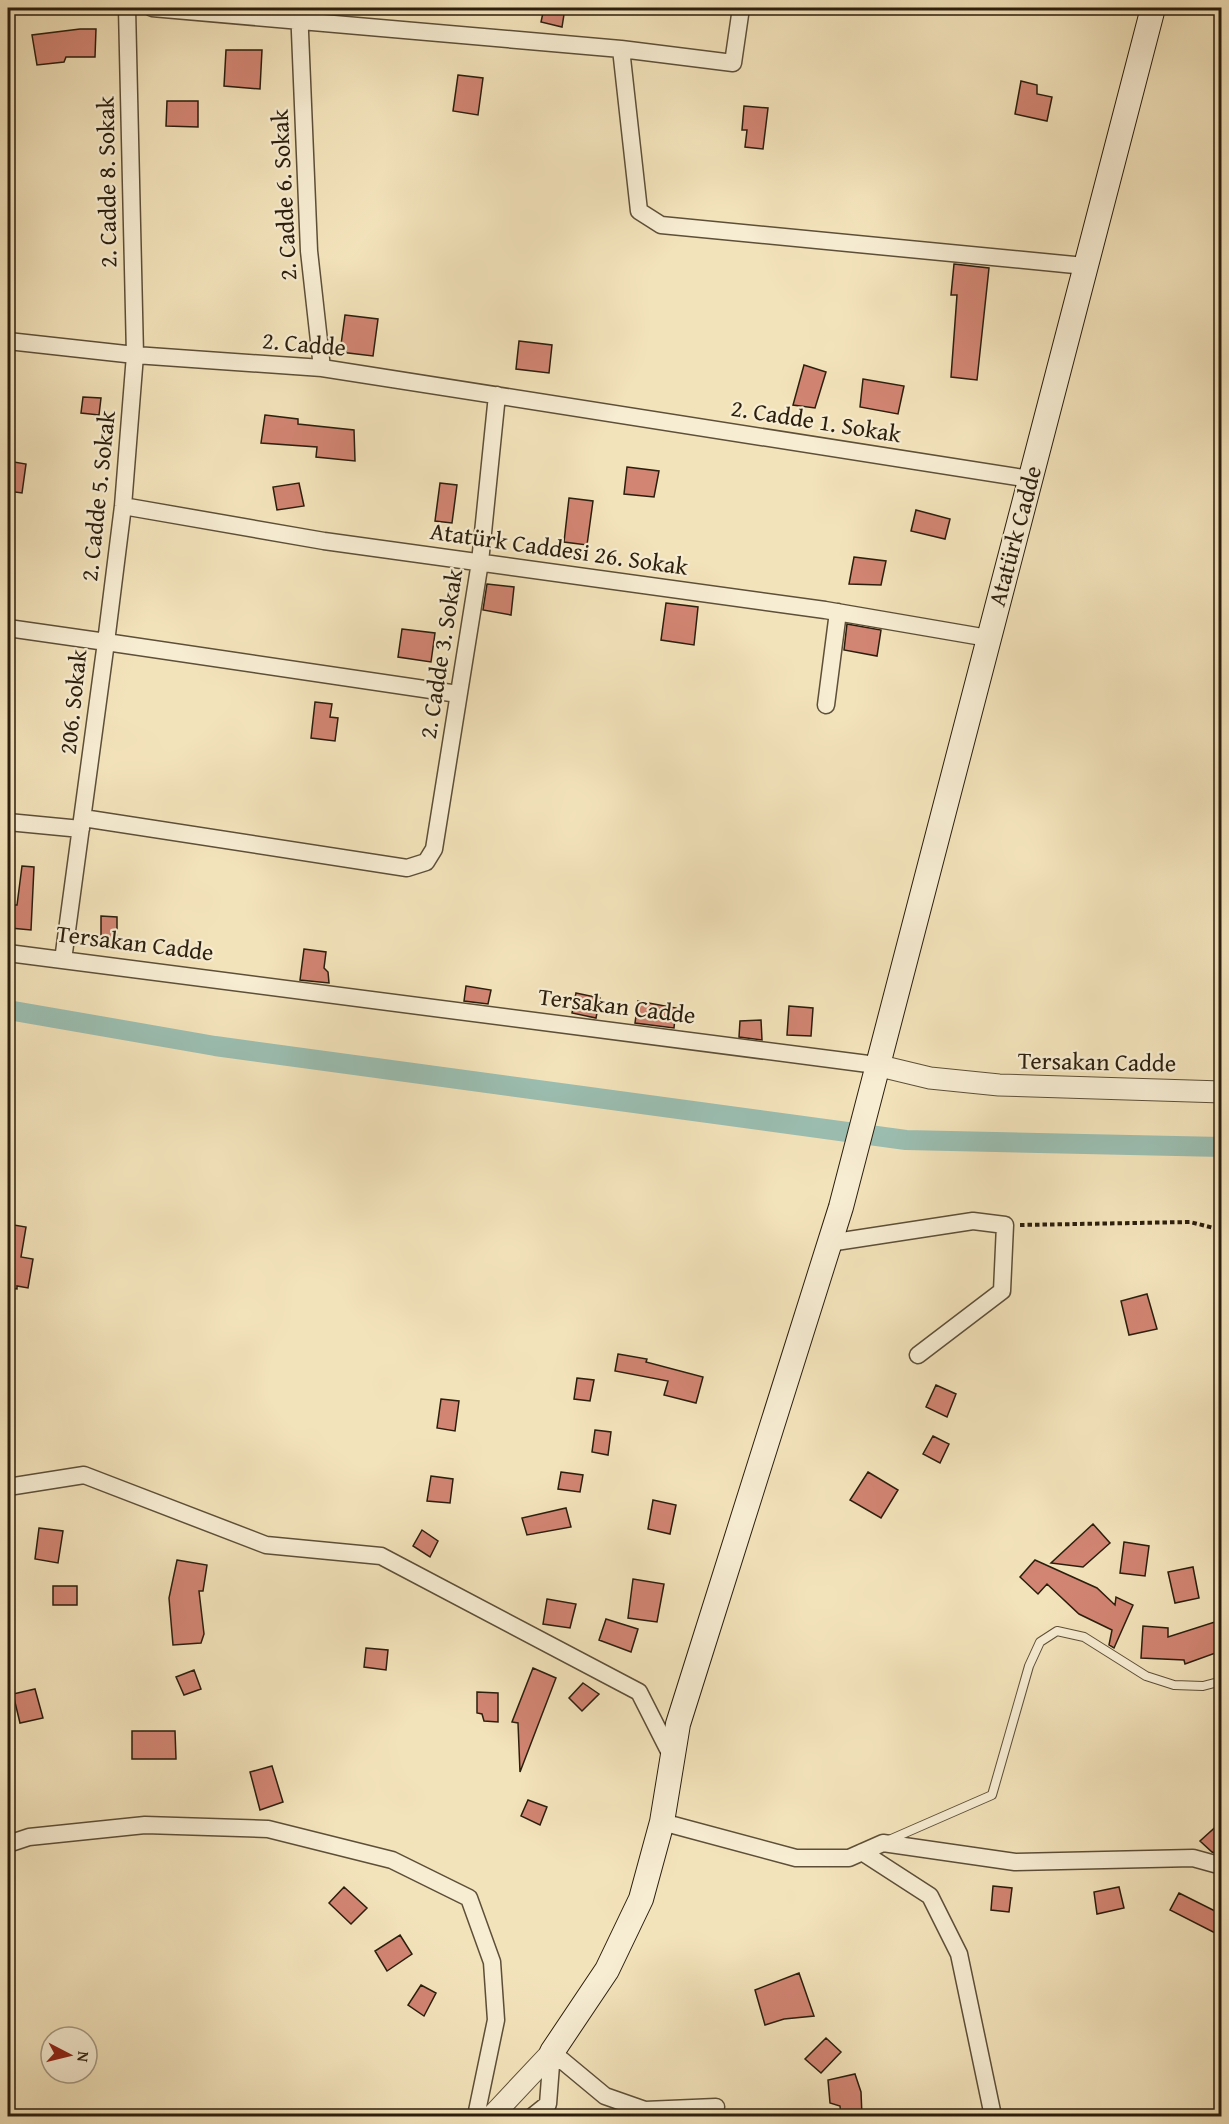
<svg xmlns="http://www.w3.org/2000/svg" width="1229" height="2124" font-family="'Gentium Book Plus',serif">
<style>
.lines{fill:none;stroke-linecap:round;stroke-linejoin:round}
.canal{stroke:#9bbeb1;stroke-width:20}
.building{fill:#d28573;stroke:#2b1e0d;stroke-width:1.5}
.service-casing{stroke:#5d4f38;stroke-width:10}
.minor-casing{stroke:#5d4f38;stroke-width:19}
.tertiary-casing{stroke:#5d4f38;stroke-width:23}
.secondary-casing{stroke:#2b1e0d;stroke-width:26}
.path{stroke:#2b1e0d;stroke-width:4;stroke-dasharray:4.5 3;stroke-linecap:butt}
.service{stroke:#f7edd3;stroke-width:8}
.minor{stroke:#f7edd3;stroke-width:16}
.tertiary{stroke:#f7edd3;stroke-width:21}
.secondary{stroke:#f7edd3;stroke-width:24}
.labels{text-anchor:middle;stroke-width:4.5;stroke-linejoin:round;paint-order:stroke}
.street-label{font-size:24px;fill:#2b1e0d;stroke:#f7edd3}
</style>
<rect width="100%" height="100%" fill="#f3e3bb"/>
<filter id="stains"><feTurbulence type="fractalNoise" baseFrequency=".00333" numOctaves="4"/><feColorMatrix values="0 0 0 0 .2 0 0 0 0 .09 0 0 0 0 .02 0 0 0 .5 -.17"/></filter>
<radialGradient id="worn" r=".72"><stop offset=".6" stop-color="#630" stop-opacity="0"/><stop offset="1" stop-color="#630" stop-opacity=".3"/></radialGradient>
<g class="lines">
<path class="canal" d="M 8,1010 L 215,1046 L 906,1140 L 1222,1147"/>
</g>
<path class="building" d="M 544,8 L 565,8 L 562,27 L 541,22 Z
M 80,29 L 96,29 L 95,57 L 66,57 L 64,62 L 37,65 L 32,35 Z
M 226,50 L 262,50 L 260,89 L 224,86 Z
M 458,75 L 483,78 L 478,115 L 453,111 Z
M 1021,81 L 1037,85 L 1037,94 L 1052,97 L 1047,121 L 1015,114 Z
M 167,101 L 198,101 L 198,127 L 166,126 Z
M 744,106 L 768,108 L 763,149 L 745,147 L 747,130 L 742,130 Z
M 954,264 L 989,268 L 977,380 L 951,377 L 957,295 L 951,295 Z
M 345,315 L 378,319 L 373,356 L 340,352 Z
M 519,341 L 552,345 L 549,373 L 516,369 Z
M 804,365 L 826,372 L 815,408 L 793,405 Z
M 863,379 L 904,386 L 898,414 L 860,407 Z
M 83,397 L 101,398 L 99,415 L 81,413 Z
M 265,415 L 298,419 L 298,424 L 354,430 L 355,461 L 316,457 L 317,447 L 261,443 Z
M 8,461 L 26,464 L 22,493 L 8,491 Z
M 627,467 L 659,471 L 654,497 L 624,494 Z
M 299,483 L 304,506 L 277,510 L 273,487 Z
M 440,483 L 457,485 L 452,523 L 435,521 Z
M 569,498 L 593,501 L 587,545 L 564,542 Z
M 916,510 L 950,519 L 945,539 L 911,531 Z
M 854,557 L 886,561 L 881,585 L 849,584 Z
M 487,584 L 514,587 L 511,615 L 483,610 Z
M 666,603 L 698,607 L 694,645 L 661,640 Z
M 847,624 L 881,630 L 877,656 L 844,650 Z
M 402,629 L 435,633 L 431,662 L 398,657 Z
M 315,702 L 332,704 L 330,717 L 338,718 L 335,741 L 311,738 Z
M 22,866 L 34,867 L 31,930 L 10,928 L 12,905 L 17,905 Z
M 101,916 L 117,917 L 117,939 L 101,938 Z
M 304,949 L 326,952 L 324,968 L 328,972 L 329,983 L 300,980 Z
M 466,986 L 491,990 L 488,1004 L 464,1001 Z
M 576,993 L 600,998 L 596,1018 L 572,1013 Z
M 638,1001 L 676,1008 L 674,1028 L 635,1023 Z
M 789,1006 L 813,1008 L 811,1036 L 787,1035 Z
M 761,1020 L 762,1040 L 739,1037 L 740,1021 Z
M 8,1224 L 26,1227 L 21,1257 L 33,1259 L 28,1288 L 17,1286 L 17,1289 L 8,1288 Z
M 1147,1294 L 1157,1329 L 1129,1335 L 1121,1301 Z
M 618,1354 L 647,1359 L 646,1362 L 703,1377 L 696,1403 L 664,1395 L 668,1381 L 615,1371 Z
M 577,1378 L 594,1380 L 590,1401 L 574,1399 Z
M 936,1385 L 956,1394 L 947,1417 L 926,1407 Z
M 441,1399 L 459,1401 L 455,1431 L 437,1428 Z
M 595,1430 L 611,1432 L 608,1455 L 592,1452 Z
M 933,1436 L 949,1444 L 940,1463 L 923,1454 Z
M 561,1472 L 583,1475 L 580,1492 L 558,1489 Z
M 868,1472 L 898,1490 L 881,1518 L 850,1500 Z
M 431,1476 L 453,1479 L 450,1503 L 427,1501 Z
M 653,1500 L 676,1505 L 670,1534 L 648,1529 Z
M 566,1508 L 571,1527 L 527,1535 L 522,1518 Z
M 1093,1524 L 1110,1543 L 1083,1567 L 1051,1563 Z
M 39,1528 L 63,1531 L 58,1563 L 35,1559 Z
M 422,1530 L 438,1541 L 430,1557 L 413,1546 Z
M 1124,1542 L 1149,1546 L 1145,1576 L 1120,1573 Z
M 177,1560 L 207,1565 L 203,1591 L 199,1591 L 204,1634 L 201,1643 L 173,1645 L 169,1598 Z
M 1035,1560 L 1097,1588 L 1115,1605 L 1116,1597 L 1133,1605 L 1114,1648 L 1109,1645 L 1112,1630 L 1079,1614 L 1047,1584 L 1038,1594 L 1020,1577 Z
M 1193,1567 L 1199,1598 L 1175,1603 L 1168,1572 Z
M 633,1579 L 664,1584 L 657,1622 L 628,1618 Z
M 53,1586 L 77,1586 L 77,1605 L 53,1605 Z
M 547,1599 L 576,1604 L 570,1628 L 543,1624 Z
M 606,1619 L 638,1629 L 631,1652 L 599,1640 Z
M 1221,1620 L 1221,1651 L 1185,1664 L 1184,1660 L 1141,1658 L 1143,1626 L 1168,1628 L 1168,1637 Z
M 366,1648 L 388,1650 L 386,1670 L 364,1667 Z
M 533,1668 L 556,1678 L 520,1772 L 518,1723 L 512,1722 Z
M 194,1670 L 201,1689 L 184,1695 L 176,1677 Z
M 583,1683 L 599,1694 L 582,1711 L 569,1698 Z
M 35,1689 L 43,1718 L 20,1723 L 13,1694 Z
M 477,1692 L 498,1693 L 498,1722 L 484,1721 L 482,1714 L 477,1713 Z
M 132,1731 L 175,1731 L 176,1759 L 132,1759 Z
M 272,1766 L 283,1802 L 260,1810 L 250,1772 Z
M 528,1800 L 547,1807 L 540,1825 L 521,1816 Z
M 1221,1822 L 1221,1855 L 1212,1852 L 1200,1841 Z
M 993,1886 L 1012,1888 L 1009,1912 L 991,1910 Z
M 344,1887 L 367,1908 L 351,1924 L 329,1903 Z
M 1119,1887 L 1124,1908 L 1097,1914 L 1094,1892 Z
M 1179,1893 L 1221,1914 L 1221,1936 L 1170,1910 Z
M 400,1935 L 412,1954 L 387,1971 L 375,1951 Z
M 799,1973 L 814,2016 L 784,2019 L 765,2025 L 755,1990 Z
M 421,1985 L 436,1993 L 424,2016 L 408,2005 Z
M 826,2038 L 841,2052 L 821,2073 L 805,2059 Z
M 855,2074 L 861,2092 L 862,2116 L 841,2116 L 840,2106 L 830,2103 L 828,2080 Z"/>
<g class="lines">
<g class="service-casing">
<path id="service" d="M 889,1840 L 992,1795 L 1029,1666 L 1040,1642 L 1057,1631 L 1084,1637 L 1146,1676 L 1174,1685 L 1203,1686 L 1222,1681"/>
</g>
<g class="minor-casing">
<path id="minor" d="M 127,8 L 135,355 L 123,506 L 106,642 L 458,694
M 152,8 L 621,49 L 733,63 L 741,8
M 299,8 L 309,251 L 322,368
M 621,49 L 639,211 L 661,225 L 1085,266
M 8,341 L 135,355 L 322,368 L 1030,479
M 123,506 L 324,541 L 825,610 L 988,638
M 8,628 L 106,642 L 63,960
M 826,705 L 838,612
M 83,818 L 407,868 L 426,862 L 434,849 L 480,562 L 497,395
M 8,822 L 81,829
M 8,953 L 876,1065
M 829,1243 L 973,1221 L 1005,1225 L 1002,1291 L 918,1355
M 8,1487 L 84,1475 L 266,1545 L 381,1556 L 639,1692 L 673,1759
M 662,1822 L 796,1858 L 849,1858 L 883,1843 L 1015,1862 L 1193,1858 L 1222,1866
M 8,1844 L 29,1837 L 145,1825 L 268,1829 L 392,1860 L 469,1898 L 492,1962 L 496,2020 L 476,2116
M 862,1852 L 930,1896 L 959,1954 L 993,2116
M 552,2052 L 605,2096 L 645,2110 L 716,2107
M 533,2116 L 548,2104 L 552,2052"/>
</g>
<g class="tertiary-casing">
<path id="tertiary" d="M 876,1065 L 930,1078 L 999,1085 L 1222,1092
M 492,2116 L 552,2052"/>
</g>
<g class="secondary-casing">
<path id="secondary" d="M 552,2052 L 607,1970 L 641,1899 L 662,1822 L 678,1724 L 841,1207 L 1153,8"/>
</g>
<path class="path" d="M 1020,1225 L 1190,1222 L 1222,1230"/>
<use href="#service" class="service"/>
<use href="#minor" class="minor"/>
<use href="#tertiary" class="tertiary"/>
<use href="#secondary" class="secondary"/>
</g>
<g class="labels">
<g class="street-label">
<text transform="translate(107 182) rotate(-91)" y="8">2. Cadde 8. Sokak</text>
<text transform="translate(284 195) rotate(-93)" y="8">2. Cadde 6. Sokak</text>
<text transform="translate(304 344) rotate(5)" y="8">2. Cadde</text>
<text transform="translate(816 421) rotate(9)" y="8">2. Cadde 1. Sokak</text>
<text transform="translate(98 496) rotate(-84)" y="8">2. Cadde 5. Sokak</text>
<text transform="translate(1015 536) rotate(-75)" y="8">Atatürk Cadde</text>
<text transform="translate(559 549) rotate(8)" y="8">Atatürk Caddesi 26. Sokak</text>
<text transform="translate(441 654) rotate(-81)" y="8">2. Cadde 3. Sokak</text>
<text transform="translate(73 702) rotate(-84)" y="8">206. Sokak</text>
<text transform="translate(135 943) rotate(7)" y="8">Tersakan Cadde</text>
<text transform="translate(617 1006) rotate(7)" y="8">Tersakan Cadde</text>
<text transform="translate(1097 1062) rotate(1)" y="8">Tersakan Cadde</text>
</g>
</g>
<rect width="1229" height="2124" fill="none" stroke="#f3e3bb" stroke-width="30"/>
<rect x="9" y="9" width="1211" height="2106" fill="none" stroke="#2b1e0d" stroke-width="3"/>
<rect x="15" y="15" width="1199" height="2094" fill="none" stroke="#2b1e0d" stroke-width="1.5"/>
<g transform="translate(69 2055) rotate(97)"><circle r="28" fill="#f7edd3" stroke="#a59a84" stroke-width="1.5"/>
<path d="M0-4.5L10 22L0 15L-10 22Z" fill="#8f2418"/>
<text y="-9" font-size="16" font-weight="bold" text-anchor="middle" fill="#2b1e0d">N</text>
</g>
<rect width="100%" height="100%" filter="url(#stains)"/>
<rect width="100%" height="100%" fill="url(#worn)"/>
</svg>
